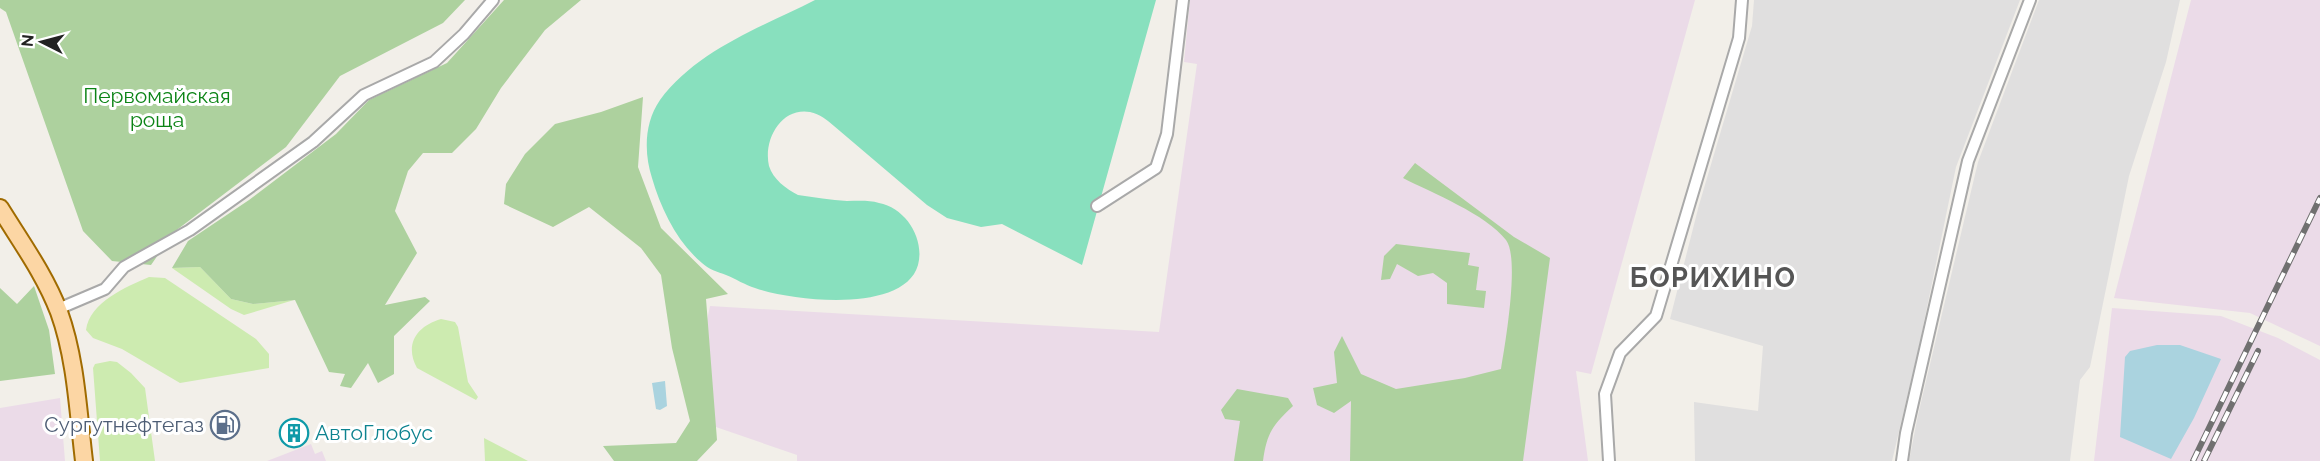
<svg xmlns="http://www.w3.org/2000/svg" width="2320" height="461" font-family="Raleway,sans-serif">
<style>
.residential{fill:#e0dfdf}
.industrial{fill:#ebdbe8}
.grass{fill:#cdebb0}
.forest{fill:#add19e}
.pitch{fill:#88e0be}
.water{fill:#aad3df}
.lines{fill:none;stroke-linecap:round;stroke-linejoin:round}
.minor-casing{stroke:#a9a9a9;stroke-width:14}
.primary-casing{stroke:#a06b00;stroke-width:20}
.minor{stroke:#fff;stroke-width:10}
.primary{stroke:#fcd6a4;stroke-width:16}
.rail-casing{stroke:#707070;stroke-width:6}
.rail{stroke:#fff;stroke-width:4;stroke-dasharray:11;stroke-linecap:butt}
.labels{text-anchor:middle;stroke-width:6;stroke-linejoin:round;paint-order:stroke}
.park-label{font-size:21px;fill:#0c8416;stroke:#fff}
.service-label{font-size:21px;fill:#4e5e75;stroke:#fff;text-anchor:end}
.culture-label{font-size:21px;fill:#0d838f;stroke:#fff;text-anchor:start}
.district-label{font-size:27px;font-weight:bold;letter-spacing:1.5px;fill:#555;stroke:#fff}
</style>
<rect width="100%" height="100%" fill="#f2efe9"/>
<path class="residential" d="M 1754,0 L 2020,0 L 1956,167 L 1918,351 L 1892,461 L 1695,461 L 1694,402 L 1758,411 L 1763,346 L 1670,319 L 1699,205 L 1752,26 Z
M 2039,0 L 2180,0 L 2166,62 L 2129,176 L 2090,367 L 2080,380 L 2070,461 L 1909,461 L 1918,415 L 1978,162 Z"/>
<path class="industrial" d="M 1190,0 L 1695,0 L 1591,374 L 1576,371 L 1588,461 L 797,461 L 797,455 L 713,426 L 705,330 L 710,306 L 1159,332 L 1197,64 L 1184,62 Z
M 2191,0 L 2320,0 L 2320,346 L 2250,313 L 2114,298 Z
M 2112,308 L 2221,316 L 2278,338 L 2320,360 L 2320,461 L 2094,461 Z
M 60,398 L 65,461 L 0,461 L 0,408 Z
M 311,444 L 315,454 L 322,451 L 326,461 L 267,461 Z"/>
<path class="grass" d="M 200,267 L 231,299 L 253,304 L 294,300 L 244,315 L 231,309 L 172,268 Z
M 149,277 L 165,278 L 256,339 L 269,354 L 269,368 L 180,383 L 122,349 L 93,338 L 86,330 C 90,302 126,287 149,277 Z
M 441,319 L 455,322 L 458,327 L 468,382 L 478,397 L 476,400 L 417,368 C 404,344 417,326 441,319 Z
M 110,361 L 117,362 L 131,373 L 145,388 L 155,461 L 100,461 L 93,368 L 95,364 Z
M 484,438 L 528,461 L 485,461 Z"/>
<path class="forest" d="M 0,0 L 465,0 L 443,23 L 340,76 L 286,147 L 174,232 L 151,265 L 112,261 L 83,231 L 6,12 L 0,8 Z
M 504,0 L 581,0 L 545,30 L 501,88 L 476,129 L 452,153 L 423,153 L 408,171 L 395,211 L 417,253 L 385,305 L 425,297 L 430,301 L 394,336 L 394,374 L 378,383 L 368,363 L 351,388 L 340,386 L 345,374 L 329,372 L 295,300 L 253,304 L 231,299 L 200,267 L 172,268 L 188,241 L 249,200 L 336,134 L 369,100 L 447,63 Z
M 643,97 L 638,167 L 661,228 L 728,294 L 706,299 L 717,440 L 697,461 L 614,461 L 603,446 L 676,443 L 690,421 L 672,348 L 661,275 L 641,248 L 589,207 L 553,227 L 504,204 L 506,184 L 525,154 L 555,124 L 601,112 Z
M 1415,163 L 1514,237 L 1550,258 L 1523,461 L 1350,461 L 1351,401 L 1334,413 L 1317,405 L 1313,388 L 1337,383 L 1334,352 L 1342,336 L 1361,374 L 1396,389 L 1465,378 L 1501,369 C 1505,345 1520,258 1506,240 C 1486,214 1432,193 1403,178 Z
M 1396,244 L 1470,253 L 1468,265 L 1479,267 L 1476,290 L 1486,291 L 1484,308 L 1447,304 L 1447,283 L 1433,273 L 1418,276 L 1397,264 L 1390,279 L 1381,280 L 1384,256 Z
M 34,286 L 49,330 L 55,374 L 0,381 L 0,288 L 17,304 Z
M 1237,389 L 1288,398 L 1293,406 C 1272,426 1267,433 1263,461 L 1234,461 L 1240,421 L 1225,419 L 1221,410 Z"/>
<path class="pitch" d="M 815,0 L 1156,0 L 1082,265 L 1002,224 L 981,227 L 947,218 L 927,205 L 834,126 C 827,120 820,114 810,112 C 781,107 763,140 769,166 C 773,179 786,189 798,195 C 814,197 831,200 847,201 C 858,201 869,200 879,203 C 906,208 925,239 918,265 C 904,314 792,301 755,288 C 745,285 736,279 726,275 C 718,272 708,269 702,263 C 677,242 661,209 652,178 C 644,153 644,123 660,100 C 697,50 762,27 815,0 Z"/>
<path class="water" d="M 2157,345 L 2180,345 L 2221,359 L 2194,418 L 2171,459 L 2120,437 L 2125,357 L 2130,351 Z
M 665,381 L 667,406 L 660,410 L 656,409 L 652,383 Z"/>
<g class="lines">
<g class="minor-casing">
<path id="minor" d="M 1097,206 L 1156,168 L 1167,134 L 1183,0
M 58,309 L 105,289 L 124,267 L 190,230 L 313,142 L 364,95 L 434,62 L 464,34 L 493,0
M 1609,461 L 1605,394 L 1620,353 L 1656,316 L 1739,38 L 1742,0
M 1902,461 L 1906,433 L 1968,161 L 2030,0"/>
</g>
<g class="primary-casing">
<path id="primary" d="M 0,208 C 21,242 45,275 59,312 C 76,359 78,411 84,461"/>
</g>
<use href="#minor" class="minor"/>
<use href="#primary" class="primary"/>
<g class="rail-casing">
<path id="rail" d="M 2193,461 L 2320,198
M 2204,461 L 2258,351"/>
</g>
<use href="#rail" class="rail"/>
</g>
<defs>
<g id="fuel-ring" transform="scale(1.5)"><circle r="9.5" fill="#fff" stroke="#5c6f8a" stroke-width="1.5"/><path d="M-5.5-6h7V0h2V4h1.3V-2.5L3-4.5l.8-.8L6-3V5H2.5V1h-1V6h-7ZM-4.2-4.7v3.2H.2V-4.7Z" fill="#5c6f8a"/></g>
<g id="building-ring" transform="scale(1.5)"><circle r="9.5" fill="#fff" stroke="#0f9aa8" stroke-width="1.5"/><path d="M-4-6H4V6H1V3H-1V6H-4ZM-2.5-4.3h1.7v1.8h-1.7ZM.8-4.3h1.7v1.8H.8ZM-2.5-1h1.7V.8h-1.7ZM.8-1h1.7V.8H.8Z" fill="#0f9aa8"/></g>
</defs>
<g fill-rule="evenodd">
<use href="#fuel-ring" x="225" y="425"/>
<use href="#building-ring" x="294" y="433"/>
</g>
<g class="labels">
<g class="park-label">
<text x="157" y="103">Первомайская<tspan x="157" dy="24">роща</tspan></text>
</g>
<g class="service-label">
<text x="204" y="432">Сургутнефтегаз</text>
</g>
<g class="culture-label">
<text x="315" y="440">АвтоГлобус</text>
</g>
<g class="district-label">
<text x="1713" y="287">БОРИХИНО</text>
</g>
</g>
<g transform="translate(42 42) rotate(276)" stroke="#ffffff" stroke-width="4.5" paint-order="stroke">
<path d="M0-4.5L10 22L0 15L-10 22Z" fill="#222222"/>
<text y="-9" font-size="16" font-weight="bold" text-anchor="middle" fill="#222222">N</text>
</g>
</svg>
